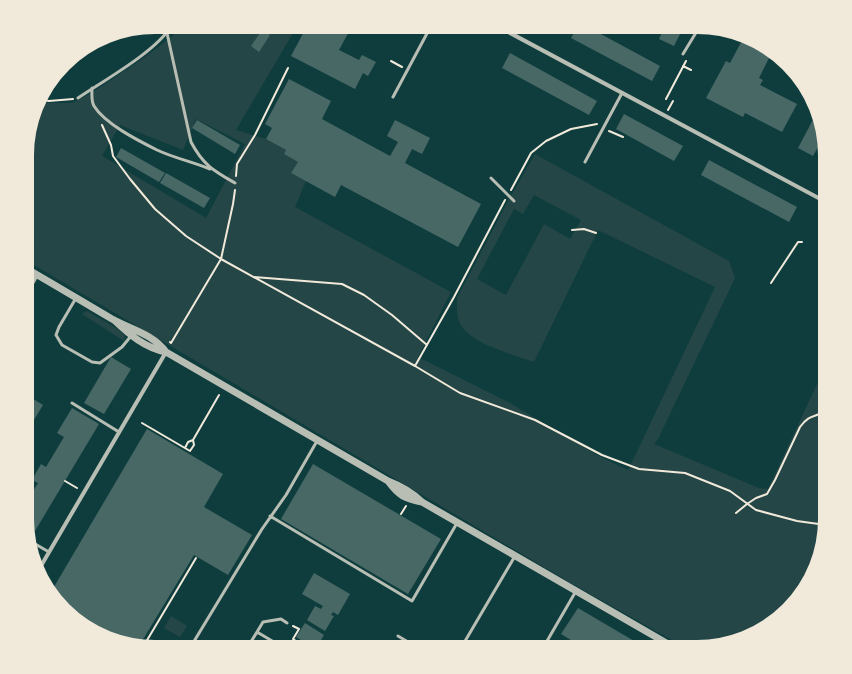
<svg xmlns="http://www.w3.org/2000/svg" width="852" height="674" font-family="Rubik,sans-serif">
<style>
.green{fill:#244646;fill-rule:evenodd}
.building{fill:#486865}
.lines{fill:none;stroke-linecap:round;stroke-linejoin:round}
.path{stroke:#f1e9da;stroke-width:2}
.service{stroke:#b8beb3;stroke-width:3}
.minor{stroke:#b8beb3;stroke-width:4}
.tertiary{stroke:#b8beb3;stroke-width:7}
.rail{stroke:#97a49c;stroke-width:3}
.rim{fill:none;stroke:#f1e9da;stroke-width:2}
</style>
<rect width="100%" height="100%" fill="#0f3d3e"/>
<path class="green" d="M 179,26 L 297,26 L 236,130 L 266,139 L 286,150 L 284,154 L 298,162 L 291,173 L 306,181 L 295,207 L 451,292 L 418,357 L 510,403 L 597,455 L 628,470 L 643,439 L 715,287 L 598,230 L 534,362 C 514,355 476,345 463,328 C 456,320 457,308 457,298 L 508,201 L 535,154 L 729,261 L 735,278 L 658,439 L 654,444 L 759,488 L 768,489 L 826,365 L 826,528 L 816,569 L 794,604 L 747,638 L 697,648 L 686,648 L 571,583 L 27,261 L 27,138 L 40,101 L 48,103 L 72,103 L 93,92 L 142,59 L 173,36 ZM 196,119 L 245,144 L 206,218 L 102,156 L 120,125 L 183,150 ZM 534,195 L 581,220 L 570,239 L 544,224 L 506,295 L 477,279 L 514,209 L 523,214 Z
M 87,311 L 116,328 L 125,335 L 124,341 L 82,314 Z
M 171,616 L 187,626 L 180,637 L 164,628 Z"/>
<path class="building" d="M 307,26 L 352,26 L 339,50 L 359,60 L 362,55 L 376,62 L 368,76 L 363,73 L 355,89 L 291,56 Z
M 578,26 L 586,26 L 660,66 L 652,81 L 571,38 Z
M 665,26 L 684,26 L 674,46 L 659,39 Z
M 262,30 L 270,35 L 259,52 L 251,46 Z
M 745,35 L 772,52 L 759,78 L 763,80 L 760,85 L 797,104 L 782,132 L 745,113 L 743,117 L 706,98 L 726,61 L 730,63 Z
M 86,48 L 78,62 L 70,58 Z
M 510,53 L 597,101 L 589,115 L 502,68 Z
M 289,79 L 331,101 L 322,119 L 390,156 L 398,142 L 387,136 L 395,120 L 430,138 L 422,154 L 412,149 L 405,163 L 481,204 L 458,247 L 341,185 L 335,197 L 291,173 L 298,162 L 284,154 L 286,150 L 266,139 L 272,128 L 265,124 Z
M 817,112 L 823,138 L 813,156 L 798,148 Z
M 624,114 L 683,146 L 674,161 L 616,129 Z
M 197,120 L 240,145 L 235,154 L 192,128 Z
M 121,148 L 165,173 L 159,182 L 116,157 Z
M 709,160 L 797,207 L 789,222 L 701,175 Z
M 166,173 L 210,198 L 204,208 L 160,183 Z
M 826,224 L 826,242 L 819,238 Z
M 111,357 L 131,369 L 104,414 L 84,403 Z
M 27,395 L 43,405 L 26,433 L 27,412 Z
M 72,408 L 99,424 L 32,536 L 28,534 L 26,528 L 26,502 L 38,483 L 32,480 L 41,464 L 46,467 L 64,437 L 57,433 Z
M 147,429 L 223,474 L 204,507 L 252,535 L 228,575 L 194,555 L 139,646 L 117,641 L 64,609 L 51,592 Z
M 313,464 L 441,539 L 408,594 L 281,519 Z
M 314,573 L 350,594 L 338,615 L 333,612 L 331,615 L 334,616 L 325,631 L 307,620 L 315,606 L 321,609 L 323,606 L 302,594 Z
M 578,608 L 646,648 L 584,648 L 561,634 Z
M 305,623 L 324,635 L 316,648 L 314,648 L 296,637 Z"/>
<g class="lines">
<path class="path" d="M 391,61 L 402,67
M 683,66 L 691,70
M 40,99 L 49,101 L 73,99
M 666,99 L 686,61
M 668,110 L 673,101
M 102,125 L 111,145 L 113,156 L 130,179 L 155,209 L 186,236 L 221,259 L 415,366 L 460,393 L 535,420 L 602,455 L 639,469 L 685,473 L 730,491 L 756,510 L 797,521 L 826,525
M 609,131 L 623,137
M 236,176 L 237,164 L 255,135 L 288,68
M 511,190 L 531,153 L 546,141 L 571,129 L 597,124
M 572,230 L 584,229 L 596,233
M 254,277 L 342,284 L 364,295 L 392,315 L 427,345
M 771,283 L 798,242 L 802,242
M 170,342 L 171,343 L 221,259 L 233,204 L 235,190
M 415,366 L 454,297 L 505,200
M 142,423 L 190,451 L 194,445 L 193,440 L 188,442 L 185,448
M 193,440 L 219,395
M 65,481 L 77,488
M 736,513 L 747,504 L 756,498 L 767,494 L 775,480 L 800,427 C 810,414 813,418 826,411
M 401,514 L 406,506
M 68,613 L 113,640
M 293,626 L 299,629 L 293,639 L 306,648
M 143,647 L 196,558
M 383,648 L 385,645 L 391,643 L 393,641"/>
<path class="service" d="M 167,33 L 191,142 C 203,165 214,171 235,183
M 683,54 L 700,26
M 92,88 C 92,94 91,101 94,106 C 105,124 139,141 157,150 C 174,158 193,162 210,169
M 393,97 L 431,26
M 78,98 C 103,81 157,51 171,26
M 585,162 L 622,93
M 491,178 L 514,201
M 76,298 L 59,327 L 56,335 L 62,345 L 92,362 L 100,363 L 122,347 L 131,336
M 72,403 L 119,432
M 270,516 L 412,601 L 457,523
M 30,541 L 49,552
M 257,632 L 263,622 L 281,619 L 287,623
M 398,636 L 418,648
M 190,648 L 262,529 L 286,495 L 317,441
M 247,648 L 257,632 L 284,648
M 461,648 L 515,556
M 543,648 L 576,591"/>
<path class="minor" d="M 497,26 L 826,202
M 820,199 L 826,187
M 27,292 L 37,275
M 38,571 L 166,352"/>
<path class="tertiary" d="M 27,269 C 55,285 83,302 112,319 C 130,329 153,334 166,352
M 114,320 C 130,335 145,348 166,352 L 388,481 C 401,486 412,492 422,502 L 675,648
M 388,481 C 399,496 404,498 422,502"/>
<path class="rail" d="M 457,642 L 467,648"/>
</g>
<path d="M0 0H852V674H0ZM155 33H697A122 122 0 0 1 819 155V519A122 122 0 0 1 697 641H155A122 122 0 0 1 33 519V155A122 122 0 0 1 155 33Z" fill="#f1e9da" fill-rule="evenodd"/>
<path class="rim" d="M155 33H697A122 122 0 0 1 819 155V519A122 122 0 0 1 697 641H155A122 122 0 0 1 33 519V155A122 122 0 0 1 155 33Z"/>
</svg>
